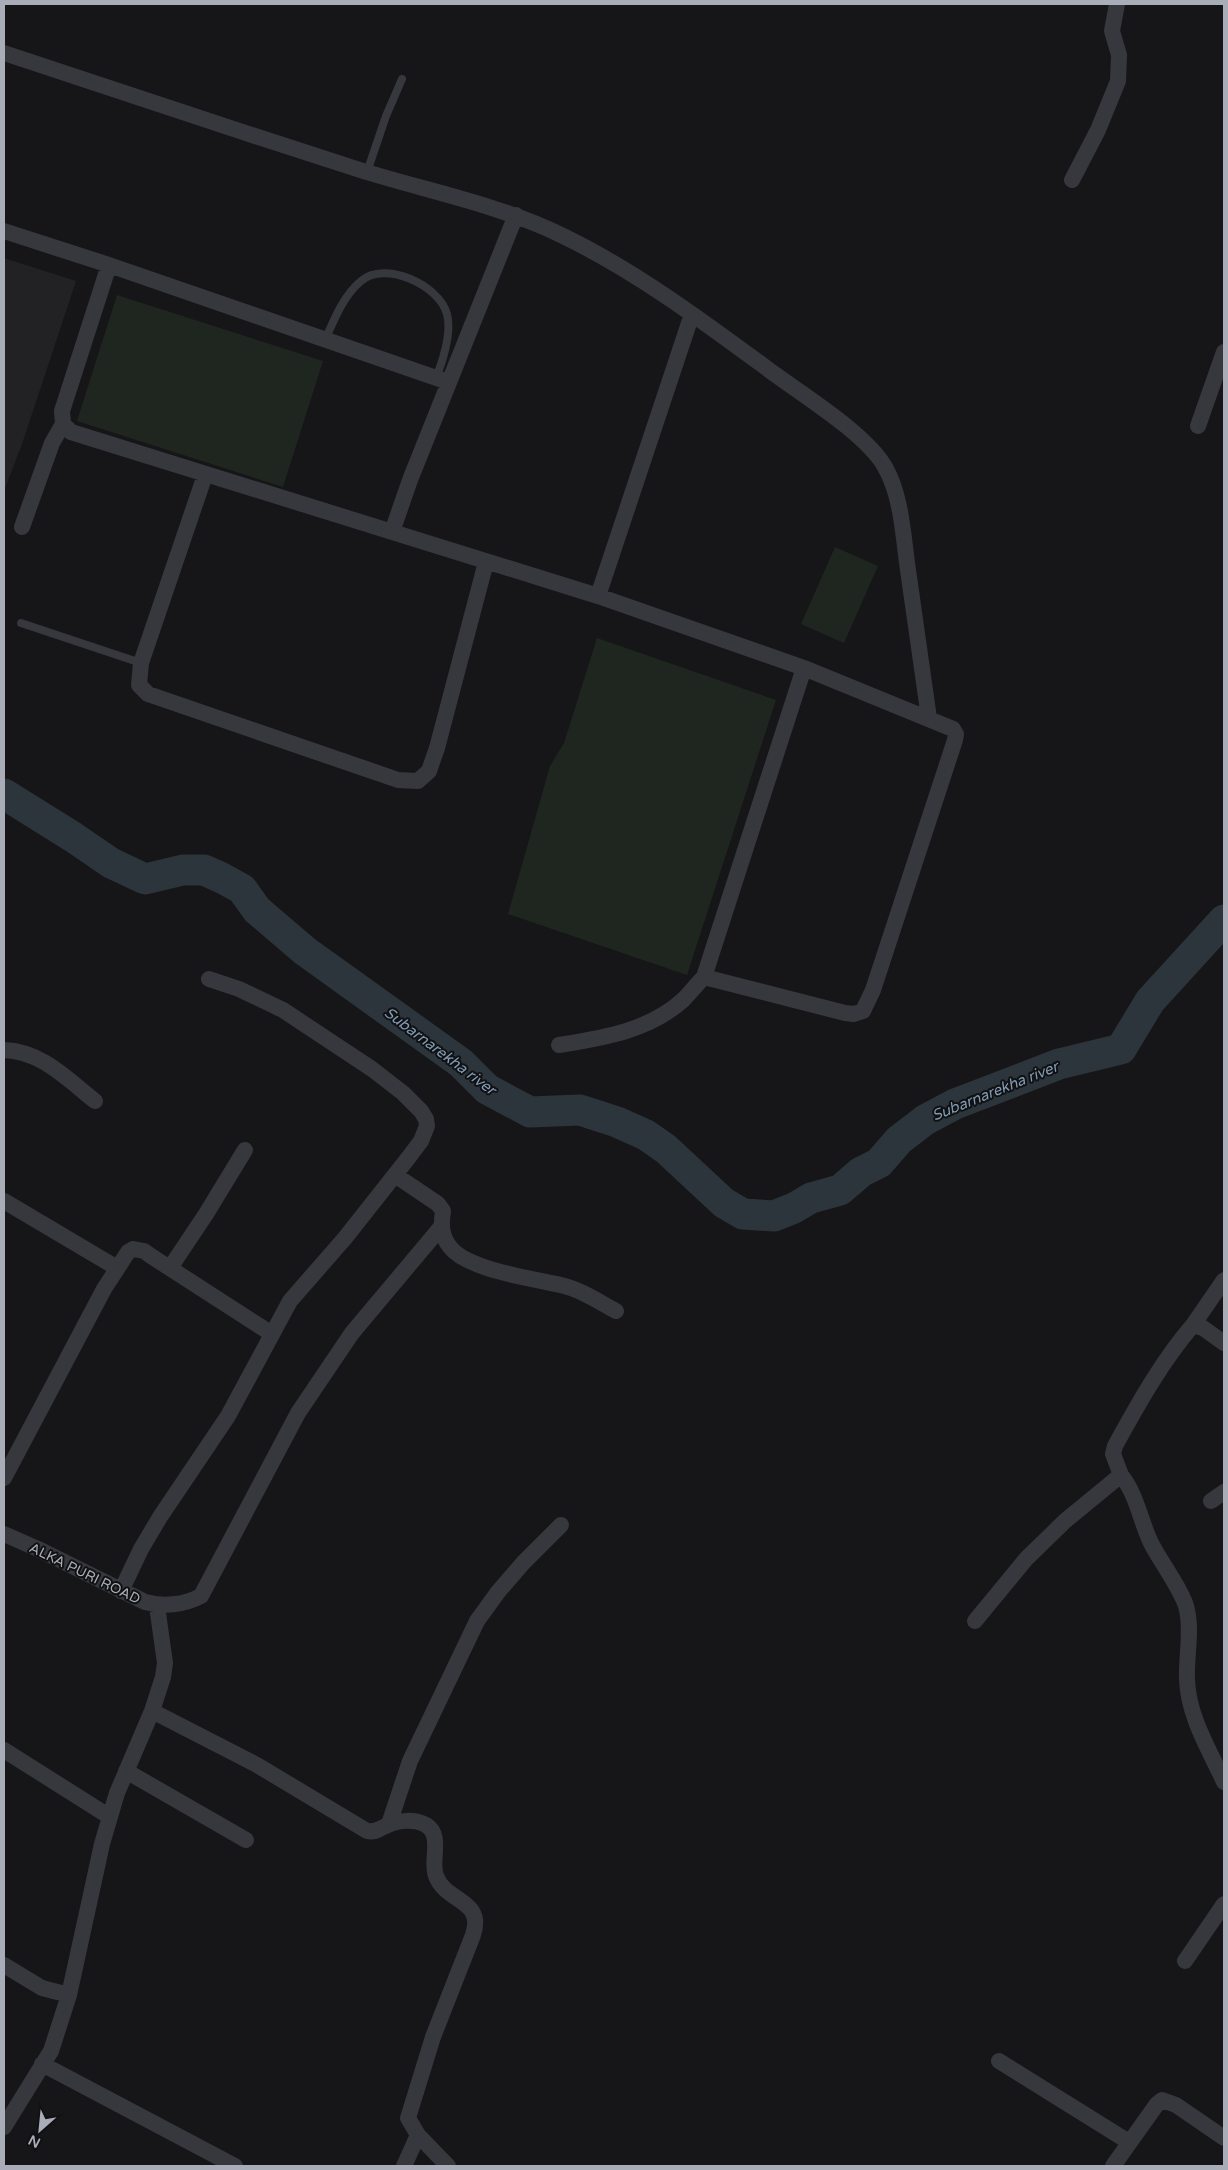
<svg xmlns="http://www.w3.org/2000/svg" width="1228" height="2170" font-family="'Varela Round',sans-serif">
<style>
.built{fill:#222225}
.green{fill:#1e261f}
.lines{fill:none;stroke-linecap:round;stroke-linejoin:round}
.river{stroke:#2c353c;stroke-width:31}
.lane{stroke:#37383d;stroke-width:8}
.street{stroke:#37383d;stroke-width:16}
.labels{text-anchor:middle;stroke-width:4;stroke-linejoin:round;paint-order:stroke}
.street-label{font-size:14px;fill:#a8adb8;stroke:#111113}
.water-label{font-size:15px;font-style:italic;fill:#7f9bb3;stroke:#111113}
</style>
<rect width="100%" height="100%" fill="#161618"/>
<path class="built" d="M 4,258 L 76,281 L 22,444 L 4,491 Z"/>
<path class="green" d="M 117,295 L 323,361 L 283,487 L 77,421 Z
M 835,547 L 878,566 L 844,643 L 801,624 Z
M 597,638 L 776,700 L 687,975 L 508,914 L 550,766 L 564,743 Z"/>
<g class="lines">
<path class="river" d="M 4,794 L 73,837 L 111,863 L 145,879 L 183,870 L 204,870 L 222,878 L 242,889 L 257,910 L 305,951 L 461,1063 L 487,1089 L 530,1112 L 580,1110 L 617,1122 L 646,1135 L 666,1149 L 724,1203 L 743,1214 L 774,1216 L 794,1208 L 811,1198 L 840,1190 L 861,1172 L 879,1163 L 899,1140 L 925,1120 L 955,1104 L 1059,1064 L 1121,1049 L 1150,1001 L 1224,920"/>
<path class="lane" d="M 367,172 L 386,116 L 402,79
M 325,340 C 334,320 343,296 361,281 C 385,260 439,285 447,314 C 452,333 443,360 436,378
M 21,623 L 141,663"/>
<path class="street" d="M 4,53 C 122,92 241,132 360,170 C 427,191 497,204 561,235 C 638,272 708,325 776,375 C 806,397 867,435 885,467 C 902,497 903,536 908,570 C 915,619 922,669 929,718
M 1072,180 L 1098,130 L 1118,81 L 1119,55 L 1112,31 L 1117,4
M 4,231 L 109,265 L 448,382
M 109,265 L 62,411 L 63,424 L 71,432 L 598,596 L 804,668 L 953,729 L 956,734 L 955,740 L 873,990 L 863,1011 L 854,1014 L 845,1013 L 704,977
M 1198,426 L 1224,352
M 205,475 L 141,663 L 139,685 L 148,694 L 398,780 L 418,781 L 429,771 L 437,748 L 486,562
M 22,527 L 52,443 L 63,424
M 392,532 L 410,480 L 516,215
M 598,596 L 692,314
M 559,1045 C 602,1038 649,1031 683,1000 C 690,993 697,984 704,977 L 804,668
M 4,1050 C 41,1051 67,1079 95,1101
M 395,1175 L 438,1204 L 443,1211 C 441,1224 441,1236 450,1247 C 468,1271 539,1279 568,1287 C 585,1292 601,1303 616,1311
M 4,1201 L 117,1268
M 170,1268 L 206,1214 L 245,1150
M 1193,1325 L 1224,1280
M 1121,1475 C 1137,1495 1140,1520 1151,1543 C 1160,1561 1184,1593 1187,1610 C 1192,1632 1186,1657 1187,1679 C 1188,1716 1209,1749 1224,1782
M 4,1478 L 104,1289 L 128,1252 L 133,1249 L 144,1251 L 151,1256 L 272,1334
M 1211,1501 L 1224,1492
M 4,1534 L 38,1549 L 145,1602 C 163,1607 184,1605 201,1596 L 298,1413 L 352,1333 L 441,1227
M 121,1591 L 141,1549 L 160,1517 L 228,1416 L 290,1301 L 345,1238 L 409,1157 L 421,1141 L 427,1126 L 426,1119 L 421,1111 L 403,1093 L 372,1069 L 283,1010 L 239,989 L 209,979
M 975,1621 L 1026,1559 L 1065,1521 L 1121,1475 L 1113,1454 L 1115,1446 C 1138,1404 1162,1361 1193,1325 L 1203,1328 L 1224,1343
M 152,1711 L 257,1765 L 367,1831 C 376,1833 380,1828 388,1825 C 399,1820 415,1819 426,1825 C 443,1835 430,1861 436,1876 C 446,1903 485,1899 473,1935 L 433,2037 L 408,2118 L 418,2135 L 448,2166
M 4,1750 L 110,1817
M 126,1771 L 246,1840
M 389,1824 L 410,1761 L 477,1621 L 498,1592 L 523,1563 L 561,1525
M 1185,1961 L 1224,1904
M 4,1965 L 42,1988 L 69,1995
M 999,2061 L 1129,2142
M 42,2064 L 235,2166
M 4,2127 L 51,2051 L 69,1995 L 102,1844 L 117,1793 L 152,1711 L 163,1677 L 165,1663 L 157,1606
M 404,2166 L 418,2135
M 1113,2166 L 1157,2104 L 1162,2100 L 1176,2105 L 1224,2138"/>
</g>
<g class="labels">
<g class="street-label">
<text transform="translate(85 1573) rotate(26)" y="5">ALKA PURI ROAD</text>
</g>
<g class="water-label">
<text transform="translate(440 1051) rotate(37)" y="5">Subarnarekha river</text>
<text transform="translate(995 1091) rotate(-22)" y="5">Subarnarekha river</text>
</g>
</g>
<rect width="1228" height="2170" fill="none" stroke="#a8adb8" stroke-width="10"/>
<g transform="translate(40 2130) rotate(207)" stroke="#111113" stroke-width="4" paint-order="stroke">
<path d="M0-4L9 19L0 12L-9 19Z" fill="#a8adb8"/>
<text y="-8" font-size="14" font-weight="bold" text-anchor="middle" fill="#a8adb8">N</text>
</g>
</svg>
